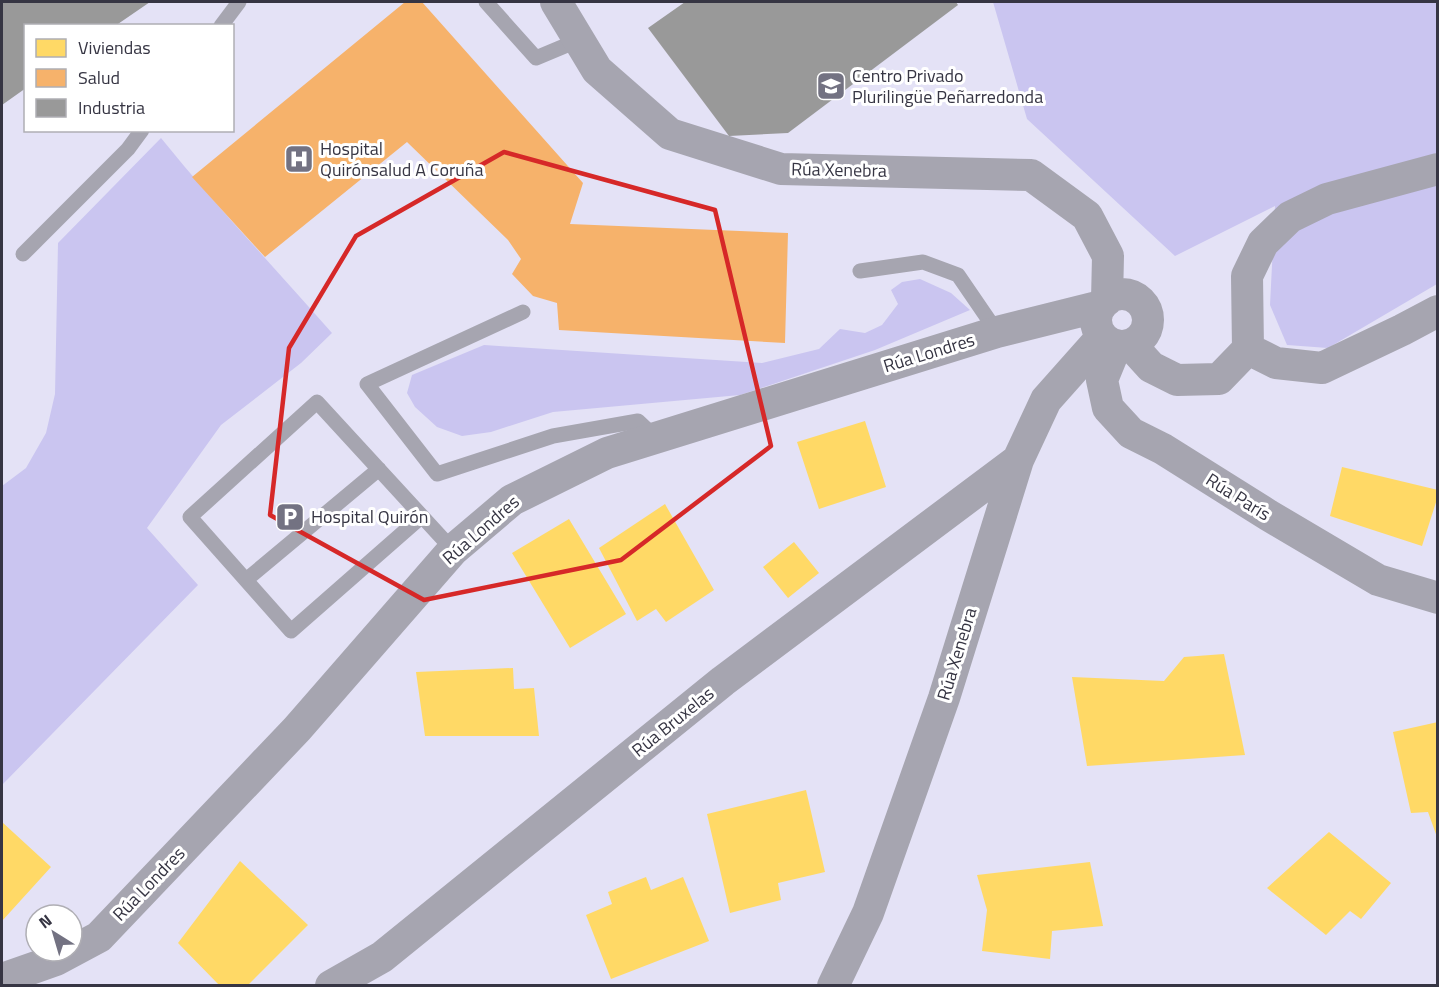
<svg xmlns="http://www.w3.org/2000/svg" width="1439" height="987" font-family="'Titillium Web',sans-serif">
<style>
.green{fill:#cac5f0}
.homes{fill:#ffd966}
.health{fill:#f6b26b}
.industry{fill:#999}
.lines{fill:none;stroke-linecap:round;stroke-linejoin:round}
.lane{stroke:#a6a5b0;stroke-width:15}
.street{stroke:#a6a5b0;stroke-width:32}
.marked{fill:none;stroke:#d62828;stroke-width:4.5;stroke-linejoin:round}
.labels{text-anchor:middle;stroke-width:6;stroke-linejoin:round;paint-order:stroke}
.poi-label{font-size:18px;fill:#363543;stroke:#fff;text-anchor:start}
.street-label{font-size:18px;fill:#363543;stroke:#fff}
</style>
<rect width="100%" height="100%" fill="#e4e2f6"/>
<path class="green" d="M 993,2 L 1437,2 L 1437,284 L 1328,348 L 1287,345 L 1270,305 L 1275,206 L 1175,256 L 1027,119 Z
M 161,138 C 215,205 275,268 332,333 L 301,363 L 221,425 L 147,528 L 198,585 L 2,785 L 2,486 L 26,468 L 46,433 L 55,394 L 58,243 Z
M 920,279 L 951,293 L 970,310 L 875,350 L 740,395 L 553,412 L 491,432 L 462,436 L 437,427 L 415,407 L 407,393 L 412,375 L 484,345 L 762,363 L 819,349 L 840,329 L 865,333 L 882,325 L 898,304 L 891,290 L 902,282 Z"/>
<path class="homes" d="M 865,421 L 886,487 L 819,509 L 797,442 Z
M 1342,467 L 1438,490 L 1438,496 L 1422,546 L 1330,516 Z
M 665,504 L 714,590 L 666,622 L 656,609 L 637,621 L 599,548 Z
M 569,519 L 626,614 L 570,648 L 512,553 Z
M 794,542 L 819,573 L 788,598 L 763,567 Z
M 1224,654 L 1245,755 L 1087,766 L 1072,677 L 1164,681 L 1184,657 Z
M 513,668 L 514,689 L 534,688 L 539,736 L 425,736 L 416,672 Z
M 1438,722 L 1438,837 L 1437,837 L 1428,812 L 1411,813 L 1393,732 Z
M 806,790 L 825,872 L 778,883 L 781,900 L 730,913 L 707,814 Z
M 2,822 L 51,867 L 2,921 Z
M 1329,832 L 1391,883 L 1361,919 L 1350,911 L 1326,935 L 1267,888 Z
M 240,861 L 308,925 L 247,986 L 220,986 L 178,943 Z
M 1090,862 L 1103,926 L 1052,931 L 1050,959 L 982,951 L 987,910 L 977,875 Z
M 646,877 L 651,890 L 683,877 L 709,941 L 611,979 L 586,915 L 612,904 L 608,892 Z"/>
<path class="health" d="M 405,2 L 422,2 L 583,183 L 570,224 L 788,233 L 785,343 L 559,330 L 557,303 L 533,296 L 512,274 L 521,259 L 508,240 L 407,142 L 265,257 L 192,177 Z"/>
<path class="industry" d="M 2,2 L 150,2 L 115,26 L 26,26 L 26,88 L 2,105 Z
M 685,2 L 956,2 L 958,5 L 788,133 L 729,136 L 648,28 Z"/>
<g class="lines">
<path class="lane" d="M 486,2 L 536,58 L 579,40
M 221,26 L 239,2
M 23,254 L 128,149 L 142,130
M 860,271 L 923,262 L 958,275 L 997,332
M 523,312 L 367,384 L 437,474 L 553,436 L 638,421 L 656,438
M 421,517 L 291,631 L 190,517 L 317,402 L 453,550
M 246,580 L 379,469"/>
<path class="street" d="M 556,2 L 597,70 L 670,134 L 781,169 L 1031,175 L 1087,216 L 1108,256 L 1107,300
M1096 320a26 26 0 1 1 52 0a26 26 0 1 1-52 0Z
M 1131,345 L 1151,367 L 1177,380 L 1219,379 L 1248,349 L 1247,276 L 1263,243 L 1290,217 L 1327,199 L 1438,169
M 1116,346 L 1102,380 L 1108,408 L 1131,433 L 1163,449 L 1268,515 L 1378,580 L 1438,598
M 1248,349 L 1276,363 L 1322,368 L 1402,330 L 1438,311
M 2,979 L 56,960 L 99,937 L 297,729 L 453,550 L 512,500 L 607,453 L 997,332 L 1101,306
M 331,986 L 382,957 L 723,681 L 1018,460
M 833,986 L 868,913 L 944,698 L 1018,460 L 1046,400 L 1102,337"/>
</g>
<path class="marked" d="M 504,152 L 715,210 L 771,446 L 621,560 L 424,600 L 270,515 L 289,348 L 356,236 Z"/>
<defs>
<g id="school-square" transform="scale(1.5)"><rect x="-9" y="-9" width="18" height="18" rx="4" fill="#737282" stroke="#fff"/><path d="M0-5L7-2L0 1L-7-2ZM-4 1L0 2.5L4 1V4Q0 6-4 4Z" fill="#fff"/></g>
<g id="hospital-square" transform="scale(1.5)"><rect x="-9" y="-9" width="18" height="18" rx="4" fill="#737282" stroke="#fff"/><path d="M-5-5h3v3.5h4V-5h3V5h-3V1.5h-4V5h-3Z" fill="#fff"/></g>
<g id="parking-square" transform="scale(1.5)"><rect x="-9" y="-9" width="18" height="18" rx="4" fill="#737282" stroke="#fff"/><path d="M-3.5-5.5H1a3.5 3.5 0 0 1 0 7H-1V5.5H-3.5ZM-1-3.4V-.6H.8a1.4 1.4 0 0 0 0-2.8Z" fill="#fff"/></g>
</defs>
<g fill-rule="evenodd">
<use href="#school-square" x="831" y="86"/>
<use href="#hospital-square" x="299" y="159"/>
<use href="#parking-square" x="290" y="517"/>
</g>
<g class="labels">
<g class="poi-label">
<text x="852" y="82">Centro Privado<tspan x="852" dy="21">Plurilingüe Peñarredonda</tspan></text>
<text x="320" y="155">Hospital<tspan x="320" dy="21">Quirónsalud A Coruña</tspan></text>
<text x="311" y="523">Hospital Quirón</text>
</g>
<g class="street-label">
<text transform="translate(839 170) rotate(1)" y="6">Rúa Xenebra</text>
<text transform="translate(929 353) rotate(-17)" y="6">Rúa Londres</text>
<text transform="translate(1238 497) rotate(32)" y="6">Rúa París</text>
<text transform="translate(481 530) rotate(-41)" y="6">Rúa Londres</text>
<text transform="translate(957 654) rotate(-73)" y="6">Rúa Xenebra</text>
<text transform="translate(673 722) rotate(-39)" y="6">Rúa Bruxelas</text>
<text transform="translate(149 884) rotate(-46)" y="6">Rúa Londres</text>
</g>
</g>
<rect width="1439" height="987" fill="none" stroke="#363543" stroke-width="6"/>
<rect x="24" y="24" width="210" height="108" fill="#ffffff" stroke="#afaeb4" stroke-width="1.5"/>
<rect x="36" y="39" width="30" height="18" fill="#ffd966" stroke="#afaeb4" stroke-width="1.5"/>
<text x="78" y="54" font-size="18" fill="#363543">Viviendas</text>
<rect x="36" y="69" width="30" height="18" fill="#f6b26b" stroke="#afaeb4" stroke-width="1.5"/>
<text x="78" y="84" font-size="18" fill="#363543">Salud</text>
<rect x="36" y="99" width="30" height="18" fill="#999999" stroke="#afaeb4" stroke-width="1.5"/>
<text x="78" y="114" font-size="18" fill="#363543">Industria</text>
<g transform="translate(54 933) rotate(323)"><circle r="28" fill="#ffffff" stroke="#afaeb4" stroke-width="1.5"/>
<path d="M0-4.5L10 22L0 15L-10 22Z" fill="#737282"/>
<text y="-9" font-size="16" font-weight="bold" text-anchor="middle" fill="#363543">N</text>
</g>
</svg>
